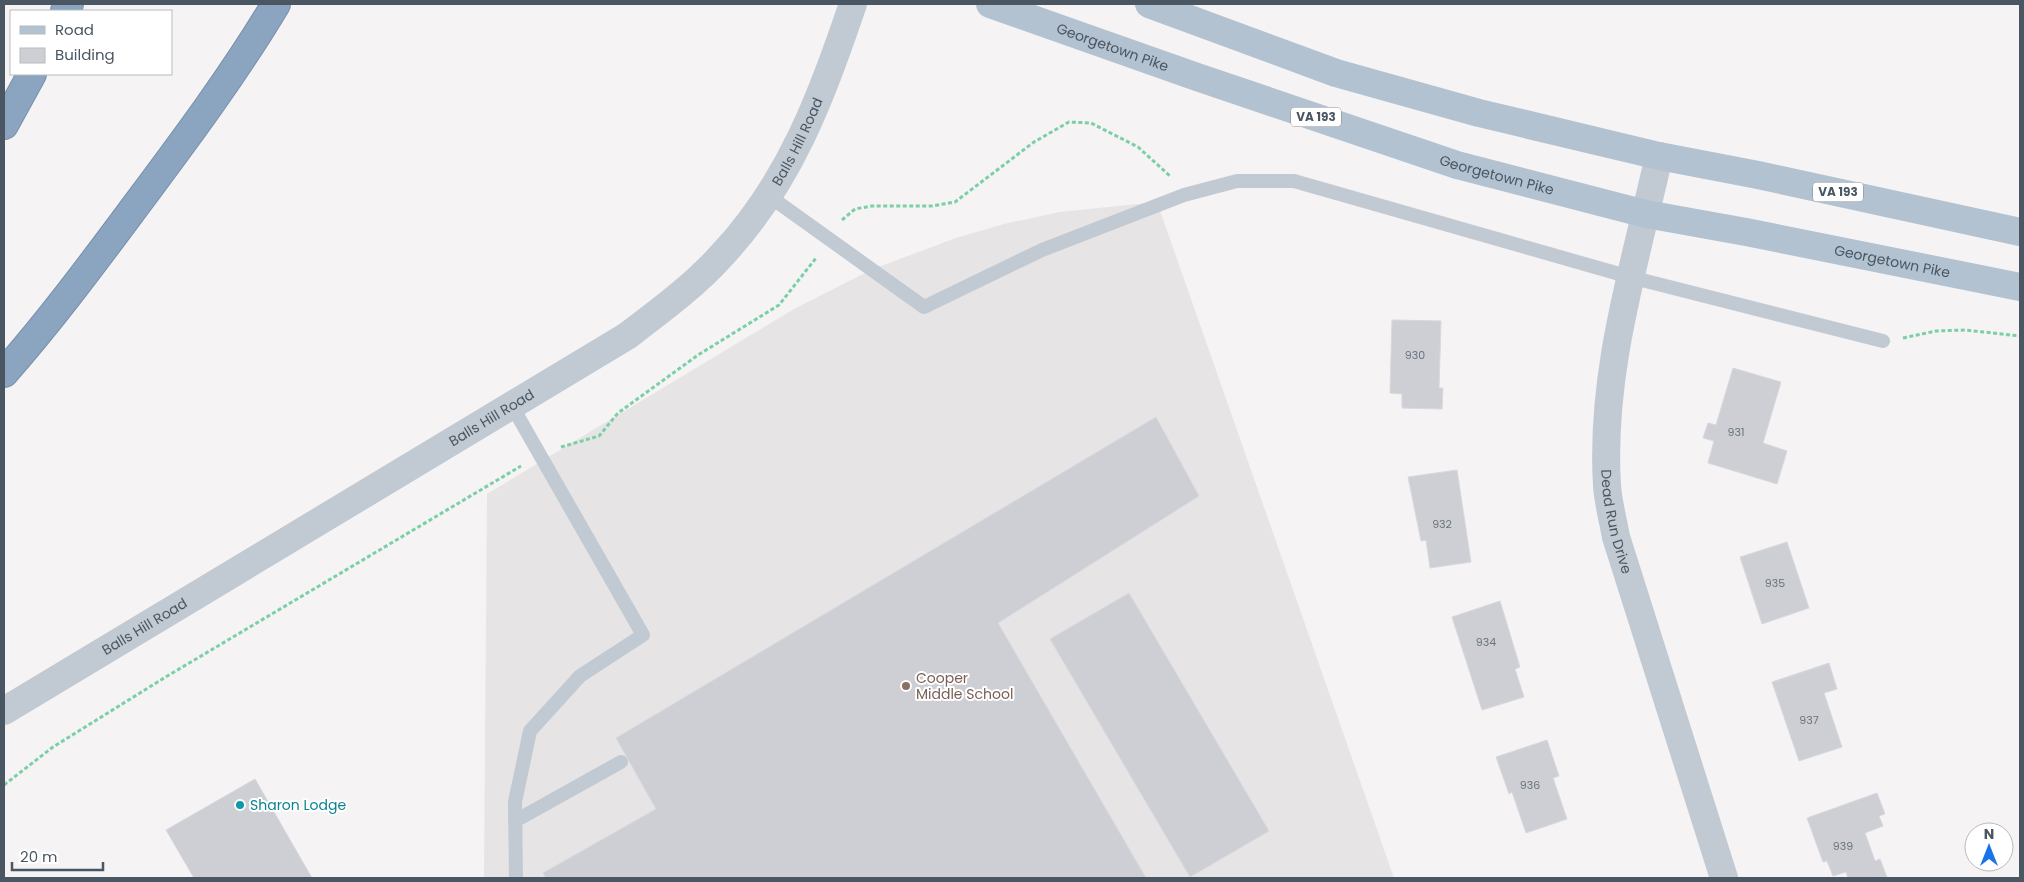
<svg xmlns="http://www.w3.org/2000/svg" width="2024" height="882" font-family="Poppins,sans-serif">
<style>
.education{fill:#e6e4e5}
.building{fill:#cdcfd5;stroke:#d7d9de}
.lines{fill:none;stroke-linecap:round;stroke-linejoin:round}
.motorway-casing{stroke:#7690ad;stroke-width:30}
.path{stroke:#7ad0a6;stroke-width:3;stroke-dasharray:4 2.5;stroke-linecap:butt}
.service{stroke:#c1cad2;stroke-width:14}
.minor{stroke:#c1cad2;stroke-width:28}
.tertiary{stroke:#c1cad2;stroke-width:28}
.primary{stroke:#b3c2d1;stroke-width:28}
.motorway{stroke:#8ba5c1;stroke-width:28}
.education-dot{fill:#8d6e63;stroke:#fff;stroke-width:2}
.culture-dot{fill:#0f9aa8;stroke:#fff;stroke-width:2}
.labels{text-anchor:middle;stroke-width:4;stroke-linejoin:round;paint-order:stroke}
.number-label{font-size:11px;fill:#6b747e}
.shield{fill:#fff;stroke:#808990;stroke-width:1}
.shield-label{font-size:12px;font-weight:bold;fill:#4a5661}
.street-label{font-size:14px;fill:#4a5661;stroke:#fff}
.education-label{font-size:14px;fill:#785e54;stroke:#fff;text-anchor:start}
.culture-label{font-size:14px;fill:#0d838f;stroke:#fff;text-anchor:start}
</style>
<rect width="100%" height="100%" fill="#f5f3f3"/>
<path class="education" d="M 1157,202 L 1394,878 L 484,878 L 487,494 L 794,309 L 873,269 L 956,238 L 1004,224 L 1060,212 Z"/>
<path class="building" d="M 1392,320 L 1441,321 L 1439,388 L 1443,388 L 1442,409 L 1402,408 L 1402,394 L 1390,393 Z
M 1733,368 L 1781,382 L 1763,443 L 1787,451 L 1777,484 L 1708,463 L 1714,441 L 1703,438 L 1708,423 L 1716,425 Z
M 1156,417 L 1199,496 L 998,623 L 1146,878 L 546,878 L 543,873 L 656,809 L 616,738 Z
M 1457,470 L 1471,562 L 1430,568 L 1426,540 L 1421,541 L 1408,477 Z
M 1787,542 L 1809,608 L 1762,624 L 1740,557 Z
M 1129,593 L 1269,831 L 1190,877 L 1050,639 Z
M 1500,601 L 1520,667 L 1515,669 L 1524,697 L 1482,710 L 1452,617 Z
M 1829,663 L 1837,689 L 1824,693 L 1842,747 L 1799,761 L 1772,682 Z
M 1547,740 L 1559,776 L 1553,778 L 1567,819 L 1526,833 L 1512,792 L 1509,794 L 1496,757 Z
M 255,779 L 312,878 L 194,878 L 166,830 Z
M 1877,793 L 1885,814 L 1879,816 L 1883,826 L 1865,833 L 1875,861 L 1880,859 L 1887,877 L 1848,878 L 1846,872 L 1833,876 L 1827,861 L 1823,862 L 1807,818 Z"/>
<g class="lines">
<g class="motorway-casing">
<path id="motorway" d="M 65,11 L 69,4
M 4,125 L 32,74
M 4,373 C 49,322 90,267 131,212 C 181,145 233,76 276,4"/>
</g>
<path class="path" d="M 842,220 L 855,209 L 872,206 L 932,206 L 955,202 L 1034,142 L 1069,122 L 1091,123 L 1138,147 L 1170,176
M 1903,338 L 1936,331 L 1965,330 L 2020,336
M 561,447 L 599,436 L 618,413 L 698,355 L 779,305 L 816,258
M 4,785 L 53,747 L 164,678 L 521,466"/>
<path class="service" d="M 769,196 L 924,307 L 1042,250 L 1184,195 L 1237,181 L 1294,181 L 1630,277 L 1883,341
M 512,406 L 643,635 L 580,676 L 530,731 L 515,802 L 516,878
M 515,821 L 621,762"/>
<path class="minor" id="s1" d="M 1659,156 C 1635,264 1600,373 1607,485 C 1608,502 1613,520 1616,537 L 1724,878"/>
<path class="tertiary" id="s2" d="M 4,711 L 627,336 C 660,311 694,286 722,255 C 791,181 821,97 853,4"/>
<g class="primary">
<path id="s3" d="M 990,4 L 1197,77 L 1457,165 L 1646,214 L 1746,232 L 2020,287"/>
<path d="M 1149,4 L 1336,73 L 1479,113 L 1659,156 L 1758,175 L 2020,232"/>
</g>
<use href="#motorway" class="motorway"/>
</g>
<circle class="education-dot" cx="906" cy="686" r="5"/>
<circle class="culture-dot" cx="240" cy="805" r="5"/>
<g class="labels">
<g class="number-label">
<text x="1415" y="359">930</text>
<text x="1736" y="436">931</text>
<text x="1442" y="528">932</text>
<text x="1775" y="587">935</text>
<text x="1486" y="646">934</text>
<text x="1809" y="724">937</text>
<text x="1530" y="789">936</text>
<text x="1843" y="850">939</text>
</g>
<g class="shield">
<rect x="1291" y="107.5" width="50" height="19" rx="4"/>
<rect x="1813" y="182.5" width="50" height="19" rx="4"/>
</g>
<g class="shield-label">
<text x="1316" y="121">VA 193</text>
<text x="1838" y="196">VA 193</text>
</g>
<g class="street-label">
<text dy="5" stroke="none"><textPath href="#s3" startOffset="130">Georgetown Pike</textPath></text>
<text dy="5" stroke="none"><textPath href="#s2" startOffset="989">Balls Hill Road</textPath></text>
<text dy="5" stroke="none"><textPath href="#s3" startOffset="535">Georgetown Pike</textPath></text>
<text dy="5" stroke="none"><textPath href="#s3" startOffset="940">Georgetown Pike</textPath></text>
<text dy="5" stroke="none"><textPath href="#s2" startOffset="569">Balls Hill Road</textPath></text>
<text dy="5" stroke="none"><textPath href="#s1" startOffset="372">Dead Run Drive</textPath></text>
<text dy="5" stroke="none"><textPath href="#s2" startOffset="164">Balls Hill Road</textPath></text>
</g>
<g class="education-label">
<text x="916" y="683">Cooper<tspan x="916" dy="16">Middle School</tspan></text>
</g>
<g class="culture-label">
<text x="250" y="810">Sharon Lodge</text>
</g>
</g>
<rect width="2024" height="882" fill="none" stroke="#4a5661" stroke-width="10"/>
<rect x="10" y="10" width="162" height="65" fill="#ffffff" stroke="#b7bbc0"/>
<rect x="20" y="26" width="25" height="8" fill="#b3c2d1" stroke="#b7bbc0"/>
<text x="55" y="35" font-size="15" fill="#4a5661">Road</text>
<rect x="20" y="48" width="25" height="15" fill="#cdcfd5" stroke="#b7bbc0"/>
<text x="55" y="60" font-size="15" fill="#4a5661">Building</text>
<g transform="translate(1989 847)"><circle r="24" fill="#ffffff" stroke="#b7bbc0"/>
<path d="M0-4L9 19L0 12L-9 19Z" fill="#1a73e8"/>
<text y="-8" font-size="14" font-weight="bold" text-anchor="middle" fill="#4a5661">N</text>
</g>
<path d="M12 862v8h91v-8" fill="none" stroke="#4a5661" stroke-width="2.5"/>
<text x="20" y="862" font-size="15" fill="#4a5661" stroke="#ffffff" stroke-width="4" paint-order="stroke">20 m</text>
</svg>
